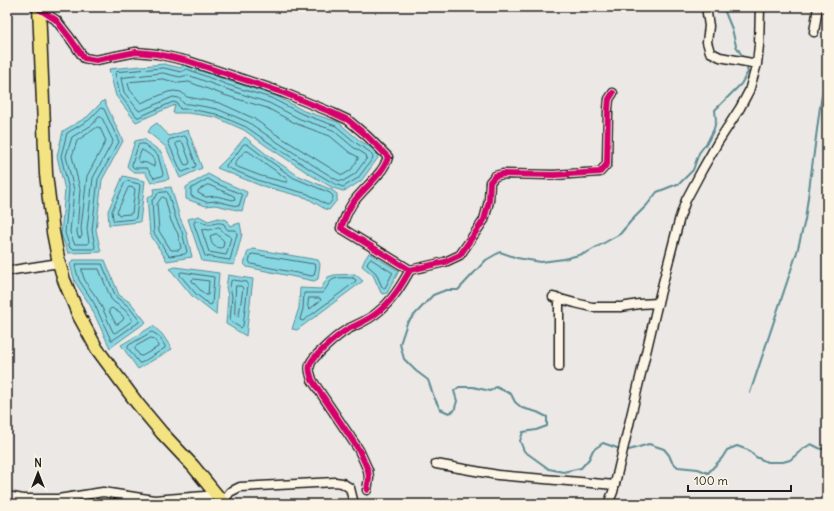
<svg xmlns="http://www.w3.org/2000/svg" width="834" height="511" font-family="Delius,sans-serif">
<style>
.water{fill:#87d7e3;stroke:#5c8c93}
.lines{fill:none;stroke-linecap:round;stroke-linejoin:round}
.shore{stroke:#47676c;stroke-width:1}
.stream{stroke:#5c8c93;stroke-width:2}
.minor-casing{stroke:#1c1c1c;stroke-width:11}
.primary-casing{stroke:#1c1c1c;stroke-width:15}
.minor{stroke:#fcf5e5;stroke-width:8}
.primary{stroke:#f4e382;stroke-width:12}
.cycleway-casing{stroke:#fcf5e5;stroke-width:8}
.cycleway{stroke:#d6006c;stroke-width:6}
</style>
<rect width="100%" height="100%" fill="#ece8e5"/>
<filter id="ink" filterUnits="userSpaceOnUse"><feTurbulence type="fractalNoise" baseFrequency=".025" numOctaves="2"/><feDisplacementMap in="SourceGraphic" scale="8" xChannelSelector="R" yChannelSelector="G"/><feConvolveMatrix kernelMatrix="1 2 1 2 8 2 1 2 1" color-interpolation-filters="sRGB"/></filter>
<g filter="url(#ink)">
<path class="water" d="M 164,64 L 181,68 L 184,64 L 229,81 L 273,94 L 304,111 L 338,122 L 359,140 L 375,150 L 375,152 L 377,154 L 378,158 L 361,181 L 347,190 L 343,191 L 333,188 L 311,175 L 265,145 L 244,130 L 215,117 L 188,113 L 173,113 L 175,105 L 136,122 L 116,96 L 109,69 Z
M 104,100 L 123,141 L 102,180 L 96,230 L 101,252 L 68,253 L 61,234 L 65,190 L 57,156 L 63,131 L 87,117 Z
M 157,123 L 169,136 L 188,130 L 202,168 L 180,178 L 166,147 L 148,132 L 151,127 Z
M 245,137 L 266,154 L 297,175 L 332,190 L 337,194 L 337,200 L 329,210 L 325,209 L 307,198 L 259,185 L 217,168 L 232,153 Z
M 144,139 L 162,153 L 169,179 L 151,183 L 145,172 L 132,172 L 127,166 L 135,141 Z
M 208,174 L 217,179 L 247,192 L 242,211 L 215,205 L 206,206 L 186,199 L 186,187 Z
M 123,176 L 145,181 L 140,222 L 109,225 L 108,211 Z
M 171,187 L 180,218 L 186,231 L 192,257 L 167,261 L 150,234 L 147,197 L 153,195 L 154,189 Z
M 199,216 L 208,221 L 219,218 L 227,220 L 230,226 L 240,223 L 242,234 L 234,265 L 202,261 L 188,219 Z
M 253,249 L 318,260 L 320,264 L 318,279 L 314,281 L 247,267 L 244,264 L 248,251 Z
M 369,253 L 399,271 L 387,293 L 384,294 L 381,293 L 373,275 L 362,266 L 365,259 Z
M 73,260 L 105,260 L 119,295 L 131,303 L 146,322 L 110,348 L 90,305 L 75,282 L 70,264 Z
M 175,267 L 219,273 L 216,315 L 193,297 L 170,269 Z
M 355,274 L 363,281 L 297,330 L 292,329 L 299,308 L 300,288 L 321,289 L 328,277 L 334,275 Z
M 228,275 L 253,279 L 246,336 L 226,324 L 228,296 L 226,287 Z
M 153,326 L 162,334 L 172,349 L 138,369 L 121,345 Z"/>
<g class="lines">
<path class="shore" d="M 164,68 L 181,72 L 187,69 L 228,85 L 271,98 L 302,114 L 336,126 L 356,143 L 370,152 L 373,157 L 373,158 L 358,178 L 345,186 L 343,187 L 335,184 L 313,171 L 268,142 L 246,127 L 216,114 L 189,109 L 180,109 L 177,103 L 173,102 L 139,117 L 137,117 L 120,95 L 115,73 L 116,72 Z
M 163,73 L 180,77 L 188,75 L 226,89 L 269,103 L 300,119 L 333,130 L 353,147 L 366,155 L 367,158 L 355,174 L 343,181 L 337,180 L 316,167 L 271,138 L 248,122 L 217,109 L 190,104 L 184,104 L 179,98 L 173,97 L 140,111 L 138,110 L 124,92 L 121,78 Z
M 163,79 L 179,83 L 189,82 L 224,95 L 267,108 L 297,124 L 330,136 L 349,152 L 358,157 L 358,159 L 351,170 L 343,175 L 340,174 L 274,133 L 253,118 L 220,103 L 187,97 L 181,92 L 174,91 L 168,92 L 141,103 L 130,90 L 128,84 L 130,82 Z
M 101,108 L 104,109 L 119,142 L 98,179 L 92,230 L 95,247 L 94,249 L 72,249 L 70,248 L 65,233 L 69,190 L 61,156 L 67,133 L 89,120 Z
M 99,117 L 101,117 L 102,118 L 113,141 L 93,178 L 87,229 L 89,242 L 88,244 L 75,244 L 74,243 L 70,232 L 74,190 L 66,156 L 72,137 L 92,125 Z
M 98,127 L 100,128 L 106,141 L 87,176 L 81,228 L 82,236 L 80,238 L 78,237 L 77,232 L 80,189 L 72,156 L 77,141 Z
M 184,136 L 186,137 L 196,165 L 195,167 L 183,172 L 181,171 L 168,142 L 169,140 Z
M 181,142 L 183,143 L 190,162 L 189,164 L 186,165 L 184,164 L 176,145 L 176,143 Z
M 139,144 L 144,144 L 158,155 L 163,174 L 162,176 L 154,178 L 147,168 L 134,168 L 132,166 L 132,164 L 138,146 Z
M 244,144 L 247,144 L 264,157 L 294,178 L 330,193 L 333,196 C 333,199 330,205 327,205 L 308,194 L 260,181 L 226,167 L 226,165 L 235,156 Z
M 142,150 L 144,151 C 150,155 156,158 154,166 L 152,166 L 147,163 L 139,162 L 138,160 Z
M 245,151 L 248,151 L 287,179 L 287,182 L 285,182 L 261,176 L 235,166 L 235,163 Z
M 208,179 L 215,183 L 241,194 L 242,196 L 239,206 L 237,206 L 216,201 L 206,202 L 191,196 L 191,189 Z
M 127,181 L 139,184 L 140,185 L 136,218 L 134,219 L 114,221 L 113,219 L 112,211 L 125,182 Z
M 207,185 L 209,185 L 234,196 L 235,199 L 233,200 L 216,196 L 206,197 L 198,193 L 198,191 Z
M 129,187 L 134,188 L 135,189 L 132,213 L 130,214 L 119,215 L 117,212 L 128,188 Z
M 167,192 L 168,193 L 176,219 L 182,232 L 187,252 L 185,254 L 169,256 L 154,233 L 152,200 L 156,197 L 158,193 Z
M 163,197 L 165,198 L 171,221 L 178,234 L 181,248 L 179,250 L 171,250 L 159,231 L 157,204 L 161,198 Z
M 195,221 C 201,220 203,224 208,224 C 214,225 217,221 224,224 L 226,228 L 228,230 L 236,230 L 237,234 L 230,260 L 229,260 L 205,256 L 194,224 Z
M 219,227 L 220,228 L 224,233 L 231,237 L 227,253 L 226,255 L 209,252 L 202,231 L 203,229 L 209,230 Z
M 217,234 L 224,241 L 223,247 L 222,248 C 212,247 212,245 210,236 L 212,235 Z
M 253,254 L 314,264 L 316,266 L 314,275 L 312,276 L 251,264 L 249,261 L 251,255 Z
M 371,259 L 393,273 L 392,274 L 385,288 L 382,287 L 376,273 L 367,265 L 368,261 Z
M 76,264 L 102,264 L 116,297 L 128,306 L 139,320 L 139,322 L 113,340 L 111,340 L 94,303 L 79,280 L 75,266 Z
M 82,269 L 99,269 L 111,299 L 114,302 L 125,310 L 132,319 L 132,321 L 115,333 L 113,332 C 108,322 104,310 98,300 C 93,291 81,280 82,269 Z
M 182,272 L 214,277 L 212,304 L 210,305 L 196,294 L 180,275 L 180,273 Z
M 353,278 L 356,280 L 355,282 L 303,321 L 300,320 L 300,319 L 303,309 L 304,293 L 322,293 C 326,290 327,286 330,282 C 335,276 346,278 353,278 Z
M 194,279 L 209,281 L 208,295 L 206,295 L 200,290 L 192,281 L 192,280 Z
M 233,280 L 247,282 L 248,284 L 243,326 L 241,328 L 231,322 L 230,321 L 232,296 L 230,287 L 231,281 Z
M 236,286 L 241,286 L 243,288 L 239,315 L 238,317 L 235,315 Z
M 309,298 L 320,298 L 321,300 L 310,309 L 308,307 Z
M 110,309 L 112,308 L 121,314 L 124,318 L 123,320 L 118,324 L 116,324 L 109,311 Z
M 152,332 L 159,336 L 165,346 L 165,348 L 141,363 L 139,363 L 128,348 L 128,346 Z
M 151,338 C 154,338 158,343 158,347 L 142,356 L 140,356 L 135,349 L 135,347 Z"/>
<path class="stream" d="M 723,7 L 732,29 L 736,46 L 741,54 L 743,59
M 750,393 L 797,252 L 805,220 L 820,107 L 827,68
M 620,449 L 603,443 L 593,450 L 589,459 L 581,468 L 563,472 L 549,469 L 524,451 L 520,441 L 523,432 L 536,430 L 547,426 L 547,417 L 537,412 L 522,408 L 515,402 L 511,394 L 496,387 L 490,391 L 473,387 L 459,387 L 454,391 L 457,401 L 454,411 L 449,413 L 440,409 L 434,397 L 428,380 L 416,371 L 404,359 L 400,344 L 407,323 L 433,295 L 446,290 L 458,290 L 486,260 L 500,252 L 517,258 L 541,262 L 564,259 L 586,253 L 620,234 L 631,221 L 647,205 L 657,192 L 680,183 L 693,170 L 699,153 L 708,141 L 714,129 L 716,120 L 715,110 L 741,84 L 748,72 L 745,64
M 624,450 L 629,450 L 649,444 L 664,449 L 669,455 L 672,462 L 678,467 L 698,469 L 708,473 L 722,458 L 727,450 L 737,446 L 748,450 L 756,457 L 767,462 L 783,462 L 790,460 L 803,449 L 811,444 L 821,449 L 827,449"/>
<g class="minor-casing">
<path id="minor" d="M 706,7 L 709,26 L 707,42 L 710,52 L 720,57 L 757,64
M 39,9 L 56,20 L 70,38 L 84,58 L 96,60 L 136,52 L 157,54 L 188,61 L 284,93 L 333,113 L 348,120 L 367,136 L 388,157 C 384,173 365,187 355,200 C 348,208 345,218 341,228 L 410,270
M 814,32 L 818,7
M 7,271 L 59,263
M 553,297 L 575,303 L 592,307 L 621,307 L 639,304 L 658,303
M 559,298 L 559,367
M 436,464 L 498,475 L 615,485
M 367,490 L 369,478 L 368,470 L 359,450 L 312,380 C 311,375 308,370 310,365 C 311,360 316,356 319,353 C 328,344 338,335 348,329 C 358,324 369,320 378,312 C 392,301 401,286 410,270 L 445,262 L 460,255 L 484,220 L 489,201 L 490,182 L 495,176 L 503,174 L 554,175 L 600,172 L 607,164 L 608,109 L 609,99 L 613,93
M 7,496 L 23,499 L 58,499 L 103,492 L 154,500 L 217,495
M 223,502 L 230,492 L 240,487 L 335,482 L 342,483 L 350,488 L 354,504
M 608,504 L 613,492 L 657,306 L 680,217 L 686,200 L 702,170 L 718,142 L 740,108 L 749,91 L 757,64 L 759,45 L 760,7"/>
</g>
<g class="primary-casing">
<path id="primary" d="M 39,7 L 46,174 L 53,232 L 59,263 L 64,280 L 79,316 L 97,349 L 137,403 L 162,433 L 193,466 L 224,504"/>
</g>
<use href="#minor" class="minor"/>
<use href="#primary" class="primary"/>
<g class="cycleway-casing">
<path id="cycleway" d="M 39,9 L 56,20 L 70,38 L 84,58 L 96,60 L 136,52 L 157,54 L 188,61 L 284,93 L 333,113 L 348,120 L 367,136 L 388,157 C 384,173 365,187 355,200 C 348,208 345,218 341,228 L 410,270
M 367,490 L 369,478 L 368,470 L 359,450 L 312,380 C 311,375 308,370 310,365 C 311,360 316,356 319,353 C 328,344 338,335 348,329 C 358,324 369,320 378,312 C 392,301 401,286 410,270 L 445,262 L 460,255 L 484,220 L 489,201 L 490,182 L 495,176 L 503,174 L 554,175 L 600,172 L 607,164 L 608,109 L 609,99 L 613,93"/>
</g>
<use href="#cycleway" class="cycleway"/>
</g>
</g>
<rect width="834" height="511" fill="none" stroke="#fcf5e5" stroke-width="24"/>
<rect x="12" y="12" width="810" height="487" fill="none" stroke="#1c1c1c" stroke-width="1.5" filter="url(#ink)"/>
<g transform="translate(38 473)" stroke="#fcf5e5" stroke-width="3" paint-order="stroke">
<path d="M0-3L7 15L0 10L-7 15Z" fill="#1c1c1c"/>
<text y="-6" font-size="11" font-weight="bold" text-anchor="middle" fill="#1c1c1c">N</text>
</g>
<path d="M688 485v6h103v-6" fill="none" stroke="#1c1c1c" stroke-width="2"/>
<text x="694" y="485" font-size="12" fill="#1c1c1c" stroke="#fcf5e5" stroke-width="3" paint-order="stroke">100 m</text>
</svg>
